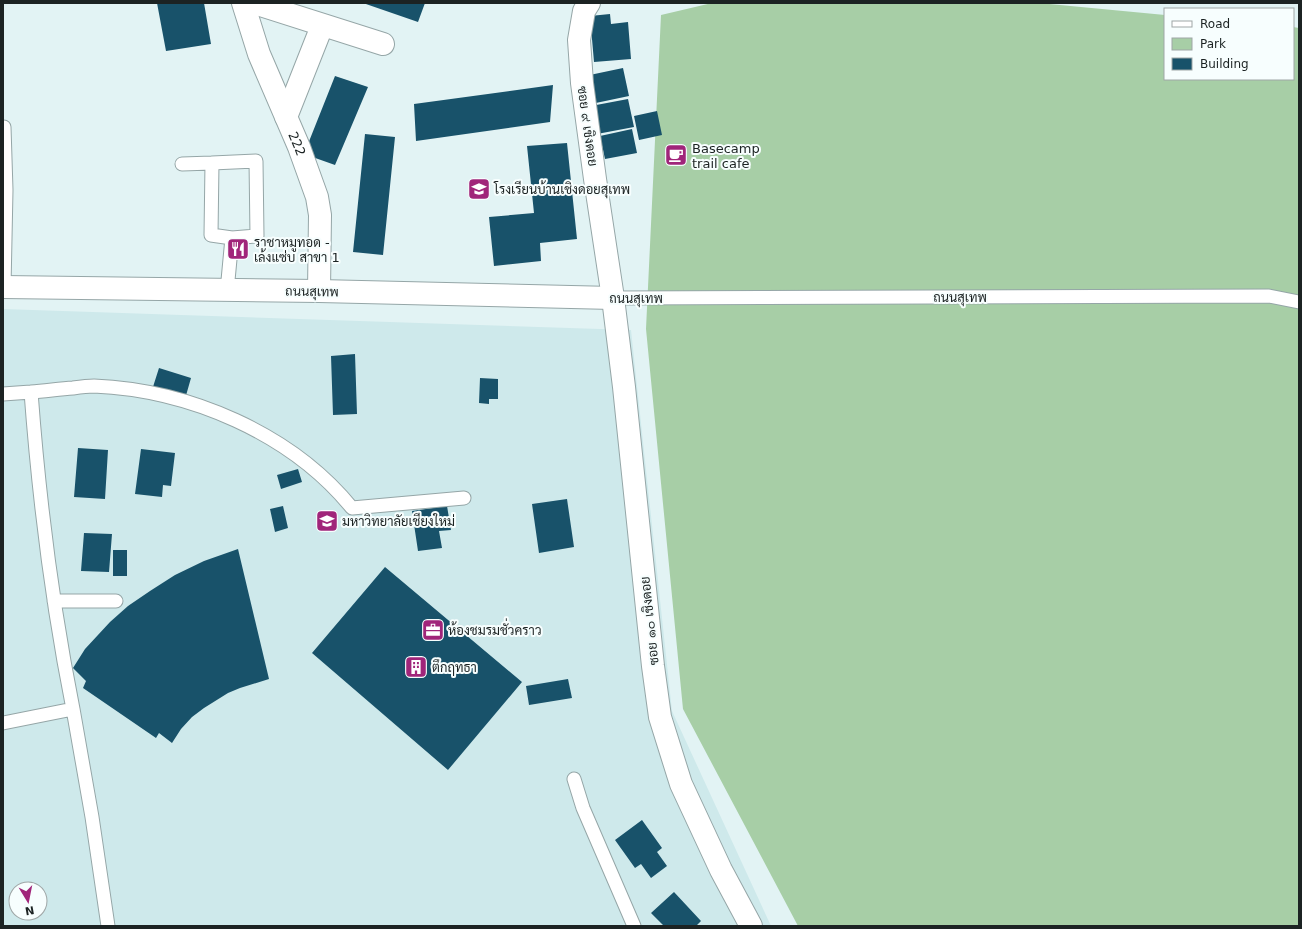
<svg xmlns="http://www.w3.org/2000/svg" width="1302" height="929" font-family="'DejaVu Sans',Sarabun,sans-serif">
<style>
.built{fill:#cee9eb;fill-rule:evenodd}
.green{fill:#a7cea6}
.building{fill:#18526a}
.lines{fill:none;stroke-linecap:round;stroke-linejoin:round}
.service-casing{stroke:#95a6a7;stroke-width:15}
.minor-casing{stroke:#95a6a7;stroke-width:24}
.service{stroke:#fff;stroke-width:13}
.minor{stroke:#fff;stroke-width:22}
.labels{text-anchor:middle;stroke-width:4;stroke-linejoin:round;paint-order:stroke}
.street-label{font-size:13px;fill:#1c2323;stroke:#f7fefe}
.poi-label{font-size:13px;fill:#1c2323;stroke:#f7fefe;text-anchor:start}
</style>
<rect width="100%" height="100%" fill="#e2f3f4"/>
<path class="built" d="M 3,309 L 631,330 L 672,711 L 771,926 L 3,926 ZM 16,889 L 40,889 L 40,913 L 16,913 Z"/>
<path class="green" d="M 712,3 L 1039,3 L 1165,15 L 1165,79 L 1293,79 L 1293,27 L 1299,28 L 1299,926 L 798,926 L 683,709 L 646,329 L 661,15 Z"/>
<path class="building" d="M 157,3 L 204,3 L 211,44 L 166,51 Z
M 363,3 L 425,3 L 418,22 Z
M 610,14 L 611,24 L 628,22 L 631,59 L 594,62 L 590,16 Z
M 623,68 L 629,96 L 591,104 L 585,76 Z
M 335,76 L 368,87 L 335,165 L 304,154 Z
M 553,85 L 550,122 L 416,141 L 414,104 Z
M 628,99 L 634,127 L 597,134 L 591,106 Z
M 657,111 L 662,135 L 639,140 L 634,116 Z
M 632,129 L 637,153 L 605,159 L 600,136 Z
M 365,134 L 395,137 L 383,255 L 353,252 Z
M 567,143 L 577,239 L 540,243 L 541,261 L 494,266 L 489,217 L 534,213 L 527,146 Z
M 355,354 L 357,414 L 333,415 L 331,356 Z
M 159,368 L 191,378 L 185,399 L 152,390 Z
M 480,378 L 498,379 L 498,399 L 489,399 L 489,404 L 479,403 Z
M 78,448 L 108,450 L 105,499 L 74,497 Z
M 141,449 L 175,453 L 171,486 L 163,485 L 162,497 L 135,494 Z
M 298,469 L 302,482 L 281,489 L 277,475 Z
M 567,499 L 574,547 L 539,553 L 532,504 Z
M 283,506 L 288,528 L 275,532 L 270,509 Z
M 447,506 L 451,530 L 439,531 L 442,548 L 418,551 L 412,511 Z
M 84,533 L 112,534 L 109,572 L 81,571 Z
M 238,549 L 269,679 L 240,688 L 228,693 L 204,708 L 192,717 L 181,729 L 172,743 L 159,733 L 156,738 L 83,688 L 86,681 L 73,668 L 85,649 L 110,622 L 128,606 L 150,591 L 175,575 L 204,561 Z
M 113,550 L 127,550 L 127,576 L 113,576 Z
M 385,567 L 522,682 L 448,770 L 312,653 Z
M 568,679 L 572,698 L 529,705 L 526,686 Z
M 642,820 L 662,848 L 657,852 L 667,866 L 651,878 L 641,864 L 635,868 L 615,840 Z
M 674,892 L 701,921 L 696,926 L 664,926 L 651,913 Z"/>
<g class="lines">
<g class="service-casing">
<path id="service" d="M 182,164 L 212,163
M 4,287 L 6,190 L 4,127
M 227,291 L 232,238 L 257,236 L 256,161 L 212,163 L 211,235 L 232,238
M 613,298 L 1269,296 L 1299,302
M 3,394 L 31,392
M 54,601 L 116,601
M 73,709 C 52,604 39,499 31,392 C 45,391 59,389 73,388 C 80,387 87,386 94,386 C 189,390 291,433 352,508 L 464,498
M 3,723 L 73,709 L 92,817 L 108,926
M 574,779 L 583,808 L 634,926"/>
</g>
<g class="minor-casing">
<g id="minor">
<path id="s1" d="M 243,3 L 259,54 L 299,147 L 317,197 L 320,215 L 319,291"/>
<path d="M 254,3 L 383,44"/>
<path d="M 589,3 L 584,11 L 579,40 L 582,83 L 595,179 L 613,298 L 624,387 L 653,666 L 660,717 L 681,784 L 721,870 L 751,926"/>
<path d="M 286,117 L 322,26"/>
<path d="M 3,287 L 319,291 L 613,298"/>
</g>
</g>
<use href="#service" class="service"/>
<use href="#minor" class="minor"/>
</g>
<defs>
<g id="cafe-square" transform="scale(1.15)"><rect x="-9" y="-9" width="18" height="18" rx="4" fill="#a0257a" stroke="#f7fefe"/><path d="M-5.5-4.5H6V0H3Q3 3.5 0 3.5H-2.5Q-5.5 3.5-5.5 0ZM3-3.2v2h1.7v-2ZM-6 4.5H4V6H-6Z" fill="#fff"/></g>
<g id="school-square" transform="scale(1.15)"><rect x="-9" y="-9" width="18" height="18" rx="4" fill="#a0257a" stroke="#f7fefe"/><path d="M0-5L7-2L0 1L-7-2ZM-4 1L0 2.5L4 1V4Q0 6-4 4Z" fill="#fff"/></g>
<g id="restaurant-square" transform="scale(1.15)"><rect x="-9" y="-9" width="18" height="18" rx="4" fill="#a0257a" stroke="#f7fefe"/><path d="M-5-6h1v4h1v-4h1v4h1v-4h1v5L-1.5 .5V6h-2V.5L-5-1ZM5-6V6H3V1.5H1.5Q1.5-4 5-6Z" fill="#fff"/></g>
<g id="university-square" transform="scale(1.15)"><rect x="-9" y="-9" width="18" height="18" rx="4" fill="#a0257a" stroke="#f7fefe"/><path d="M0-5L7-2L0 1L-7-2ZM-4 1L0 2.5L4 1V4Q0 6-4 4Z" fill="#fff"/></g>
<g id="office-square" transform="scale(1.15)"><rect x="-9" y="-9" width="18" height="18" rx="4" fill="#a0257a" stroke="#f7fefe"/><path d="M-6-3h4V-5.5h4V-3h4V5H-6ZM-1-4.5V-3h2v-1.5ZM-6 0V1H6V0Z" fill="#fff"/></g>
<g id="building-square" transform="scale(1.15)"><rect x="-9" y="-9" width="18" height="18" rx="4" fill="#a0257a" stroke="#f7fefe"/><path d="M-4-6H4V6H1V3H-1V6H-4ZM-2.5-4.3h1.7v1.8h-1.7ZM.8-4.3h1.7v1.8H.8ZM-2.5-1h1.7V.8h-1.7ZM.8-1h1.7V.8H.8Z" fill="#fff"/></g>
</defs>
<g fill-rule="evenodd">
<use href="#cafe-square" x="676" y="155"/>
<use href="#school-square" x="479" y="189"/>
<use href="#restaurant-square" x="238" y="249"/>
<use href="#university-square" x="327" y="521"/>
<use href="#office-square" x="433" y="630"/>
<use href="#building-square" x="416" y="667"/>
</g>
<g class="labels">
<g class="street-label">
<text transform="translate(588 126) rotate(82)" y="5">ซอย ๙ เชิงดอย</text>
<text dy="5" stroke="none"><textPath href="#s1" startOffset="151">222</textPath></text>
<text transform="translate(312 291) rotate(1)" y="5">ถนนสุเทพ</text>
<text x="960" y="302">ถนนสุเทพ</text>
<text x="636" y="303">ถนนสุเทพ</text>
<text transform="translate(649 621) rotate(-96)" y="5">ซอย ๑๐ เชิงดอย</text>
</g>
<g class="poi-label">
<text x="692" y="153">Basecamp<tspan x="692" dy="15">trail cafe</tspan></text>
<text x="494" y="194">โรงเรียนบ้านเชิงดอยสุเทพ</text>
<text x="254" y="247">ราชาหมูทอด -<tspan x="254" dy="15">เล้งแซ่บ สาขา 1</tspan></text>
<text x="342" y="526">มหาวิทยาลัยเชียงใหม่</text>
<text x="448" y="635">ห้องชมรมชั่วคราว</text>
<text x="432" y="672">ตึกฤทธา</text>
</g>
</g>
<rect width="1302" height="929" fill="none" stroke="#1c2323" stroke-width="8"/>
<rect x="1164" y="8" width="130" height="72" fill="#f7fefe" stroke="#9fa6a6"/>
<rect x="1172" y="21" width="20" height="6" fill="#ffffff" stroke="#9fa6a6"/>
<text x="1200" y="28" font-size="12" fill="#1c2323">Road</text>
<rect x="1172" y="38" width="20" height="12" fill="#a7cea6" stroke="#9fa6a6"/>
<text x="1200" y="48" font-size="12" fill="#1c2323">Park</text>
<rect x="1172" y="58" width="20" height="12" fill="#18526a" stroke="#9fa6a6"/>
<text x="1200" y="68" font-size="12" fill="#1c2323">Building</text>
<g transform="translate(28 901) rotate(170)"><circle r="19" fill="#f7fefe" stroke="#9fa6a6"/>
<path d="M0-3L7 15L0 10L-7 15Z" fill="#a0257a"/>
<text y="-6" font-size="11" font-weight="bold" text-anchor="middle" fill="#1c2323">N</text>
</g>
</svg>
